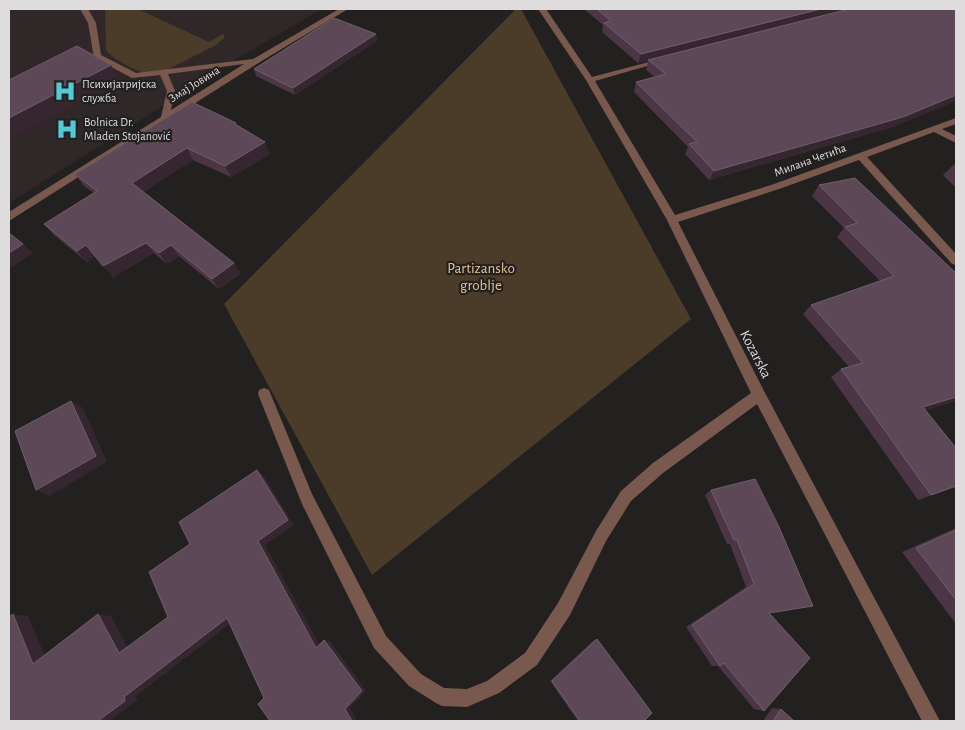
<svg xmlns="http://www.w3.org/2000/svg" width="965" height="730" font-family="'Alegreya Sans',sans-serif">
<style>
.built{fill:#302729}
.green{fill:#4a3c28}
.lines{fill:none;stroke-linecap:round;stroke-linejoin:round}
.minor{fill:#79594d;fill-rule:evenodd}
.wall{fill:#4c3646}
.shaded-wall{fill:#352630}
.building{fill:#5c4856;stroke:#705f6b}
.labels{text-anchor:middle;stroke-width:4.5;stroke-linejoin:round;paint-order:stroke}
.far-poi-label{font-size:12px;fill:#dedcdc;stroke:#232020;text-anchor:start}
.far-street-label{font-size:12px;fill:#dedcdc;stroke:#232020}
.park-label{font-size:15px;fill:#e6c293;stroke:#232020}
.street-label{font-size:15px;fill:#dedcdc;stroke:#232020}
</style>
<rect width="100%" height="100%" fill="#232020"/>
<path class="built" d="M 9,9 L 322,9 L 243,55 L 9,203 Z"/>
<path class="green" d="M 105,9 L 138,9 L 209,42 L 223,34 L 225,37 L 216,45 L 157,75 C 146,77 113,60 106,50 Z
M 516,9 L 521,9 L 691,319 L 372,575 L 224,304 Z"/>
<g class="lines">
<path class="minor" d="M 80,9 L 88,9 L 96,23 L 101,55 L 136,73 L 253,59 L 339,9 L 348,9 L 260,62 L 9,221 L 9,212 L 161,117 L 167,91 L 160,75 L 132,78 L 94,58 L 88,23 ZM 244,64 L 171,110 L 175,91 L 168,74 Z
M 538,9 L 546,9 L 592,77 L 664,58 L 668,60 L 595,81 L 675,215 L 774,184 L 956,118 L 956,124 L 942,129 L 956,136 L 956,143 L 934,132 L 867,157 L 956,254 L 956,265 L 952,264 L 859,160 L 782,188 L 678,222 L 764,391 L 940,721 L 922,721 L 757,404 L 663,473 L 631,501 L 606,541 L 570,615 L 537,665 L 499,693 L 467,707 L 442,706 L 436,703 L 409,686 L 374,648 L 302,504 L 258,394 L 259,390 L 264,388 L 269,390 L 312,494 L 386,636 L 421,674 L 444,688 L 467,689 L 487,681 L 525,653 L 558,603 L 596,531 L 621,491 L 653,463 L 751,393 L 667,220 L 586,80 Z"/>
</g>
<path class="wall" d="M 584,9 L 956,9 L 896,126 L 709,180 L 685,154 L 688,147 L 634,92 L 636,82 L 655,77 L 646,70 L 648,61 L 638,63 L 602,32 L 603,25 Z
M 376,34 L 377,41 L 295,95 L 256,76 L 254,69 Z
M 237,125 L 270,154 L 231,177 L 193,160 L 143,192 L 234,263 L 240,274 L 219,289 L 179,256 L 167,264 L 154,253 L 113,277 L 95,256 L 87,262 L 54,235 L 44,224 L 94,193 L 84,186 L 75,174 Z
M 956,164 L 956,188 L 943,175 L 953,165 Z
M 819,185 L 956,273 L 956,401 L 925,410 L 956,448 L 956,487 L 918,500 L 831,377 L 841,369 L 849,367 L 803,314 L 811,305 L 880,281 L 837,237 L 844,228 L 812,196 Z
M 711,490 L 813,606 L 769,613 L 764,711 L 754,709 L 718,666 L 712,666 L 686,627 L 746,587 L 730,544 L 727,544 L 705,495 Z
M 956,528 L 956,624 L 902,552 Z
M 597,639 L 644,721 L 578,721 L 550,681 L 593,641 Z
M 772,708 L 781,709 L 794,721 L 763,721 Z"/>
<path class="shaded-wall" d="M 821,9 L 853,9 L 638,63 L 641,54 Z
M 376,34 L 377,41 L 295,95 L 293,88 Z
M 111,65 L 120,80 L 9,140 L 9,118 Z
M 956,95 L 956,101 L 896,126 L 709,180 L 714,171 Z
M 265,142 L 270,154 L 231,177 L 225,166 Z
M 187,148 L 193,160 L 140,195 L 132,183 Z
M 146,243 L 154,253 L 113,277 L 103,266 Z
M 23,244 L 33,253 L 9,269 L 9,253 Z
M 86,245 L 96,256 L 87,262 L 77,251 Z
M 171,245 L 179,256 L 167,264 L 159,253 Z
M 234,263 L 240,274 L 219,289 L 212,279 Z
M 956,397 L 956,401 L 911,415 L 923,407 Z
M 71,401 L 83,408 L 107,462 L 49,496 L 36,490 Z
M 257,470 L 264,476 L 294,525 L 265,545 L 322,649 L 316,648 L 258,541 Z
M 956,486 L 956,487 L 918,500 L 931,495 Z
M 13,614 L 28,616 L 49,665 L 33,664 Z
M 98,614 L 111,616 L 131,654 L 119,653 Z
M 227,618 L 235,620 L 136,696 L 138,700 L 110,721 L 98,721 L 124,697 Z
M 324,640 L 330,641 L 366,691 L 350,708 L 357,721 L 352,721 L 345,709 Z"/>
<path class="building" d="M 597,9 L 821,9 L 641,54 L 604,23 L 611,21 Z
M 849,9 L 956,9 L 956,95 L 903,117 L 714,171 L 689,144 L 697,142 L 636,82 L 666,74 L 648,60 Z
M 334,18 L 376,34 L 293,88 L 254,69 Z
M 77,46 L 111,65 L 9,118 L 9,80 Z
M 192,102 L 236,123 L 235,124 L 265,142 L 225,166 L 187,148 L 132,183 L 234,263 L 212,279 L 171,245 L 159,253 L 146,243 L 103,266 L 86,245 L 77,251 L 44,224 L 97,191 L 75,174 Z
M 855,178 L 956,273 L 956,397 L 923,407 L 956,448 L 956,486 L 931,495 L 841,369 L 863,363 L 811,305 L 894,276 L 845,227 L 857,223 L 819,185 Z
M 9,233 L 23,244 L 9,253 Z
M 71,401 L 96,456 L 36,490 L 15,431 Z
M 257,470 L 288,520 L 258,541 L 316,648 L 324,640 L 362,691 L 345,709 L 352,721 L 270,721 L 258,704 L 264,698 L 227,618 L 124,697 L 125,701 L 98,721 L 9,721 L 9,617 L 13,614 L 33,664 L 98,614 L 119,653 L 168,617 L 149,572 L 190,544 L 179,522 Z
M 755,479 L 779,527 L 813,606 L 769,613 L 810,658 L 764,711 L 724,663 L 720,666 L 692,625 L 754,584 L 737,540 L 734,540 L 711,490 Z
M 956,530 L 956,600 L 916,548 Z
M 597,639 L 652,713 L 644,721 L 580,721 L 552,681 Z
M 781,709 L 794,721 L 773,721 Z"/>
<defs>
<g id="hospital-bare" transform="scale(1.725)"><path d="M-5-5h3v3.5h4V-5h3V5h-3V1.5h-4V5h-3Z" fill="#52cbd7" stroke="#232020" stroke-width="2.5" paint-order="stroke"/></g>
</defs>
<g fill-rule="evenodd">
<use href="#hospital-bare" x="65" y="91"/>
<use href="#hospital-bare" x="67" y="129"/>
</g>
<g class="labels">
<g class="far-poi-label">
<text x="82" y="88">Психијатријска<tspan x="82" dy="14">служба</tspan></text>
<text x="84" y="126">Bolnica Dr.<tspan x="84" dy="14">Mladen Stojanović</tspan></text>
</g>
<g class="far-street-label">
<text transform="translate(194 84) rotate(-32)" y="4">Змај Јовина</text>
<text transform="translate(810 160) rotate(-20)" y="4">Милана Четића</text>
</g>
<g class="park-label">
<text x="481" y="273">Partizansko<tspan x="481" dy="17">groblje</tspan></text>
</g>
<g class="street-label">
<text transform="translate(756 354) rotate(63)" y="5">Kozarska</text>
</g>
</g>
<rect width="965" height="730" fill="none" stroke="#dedcdc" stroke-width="20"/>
</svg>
